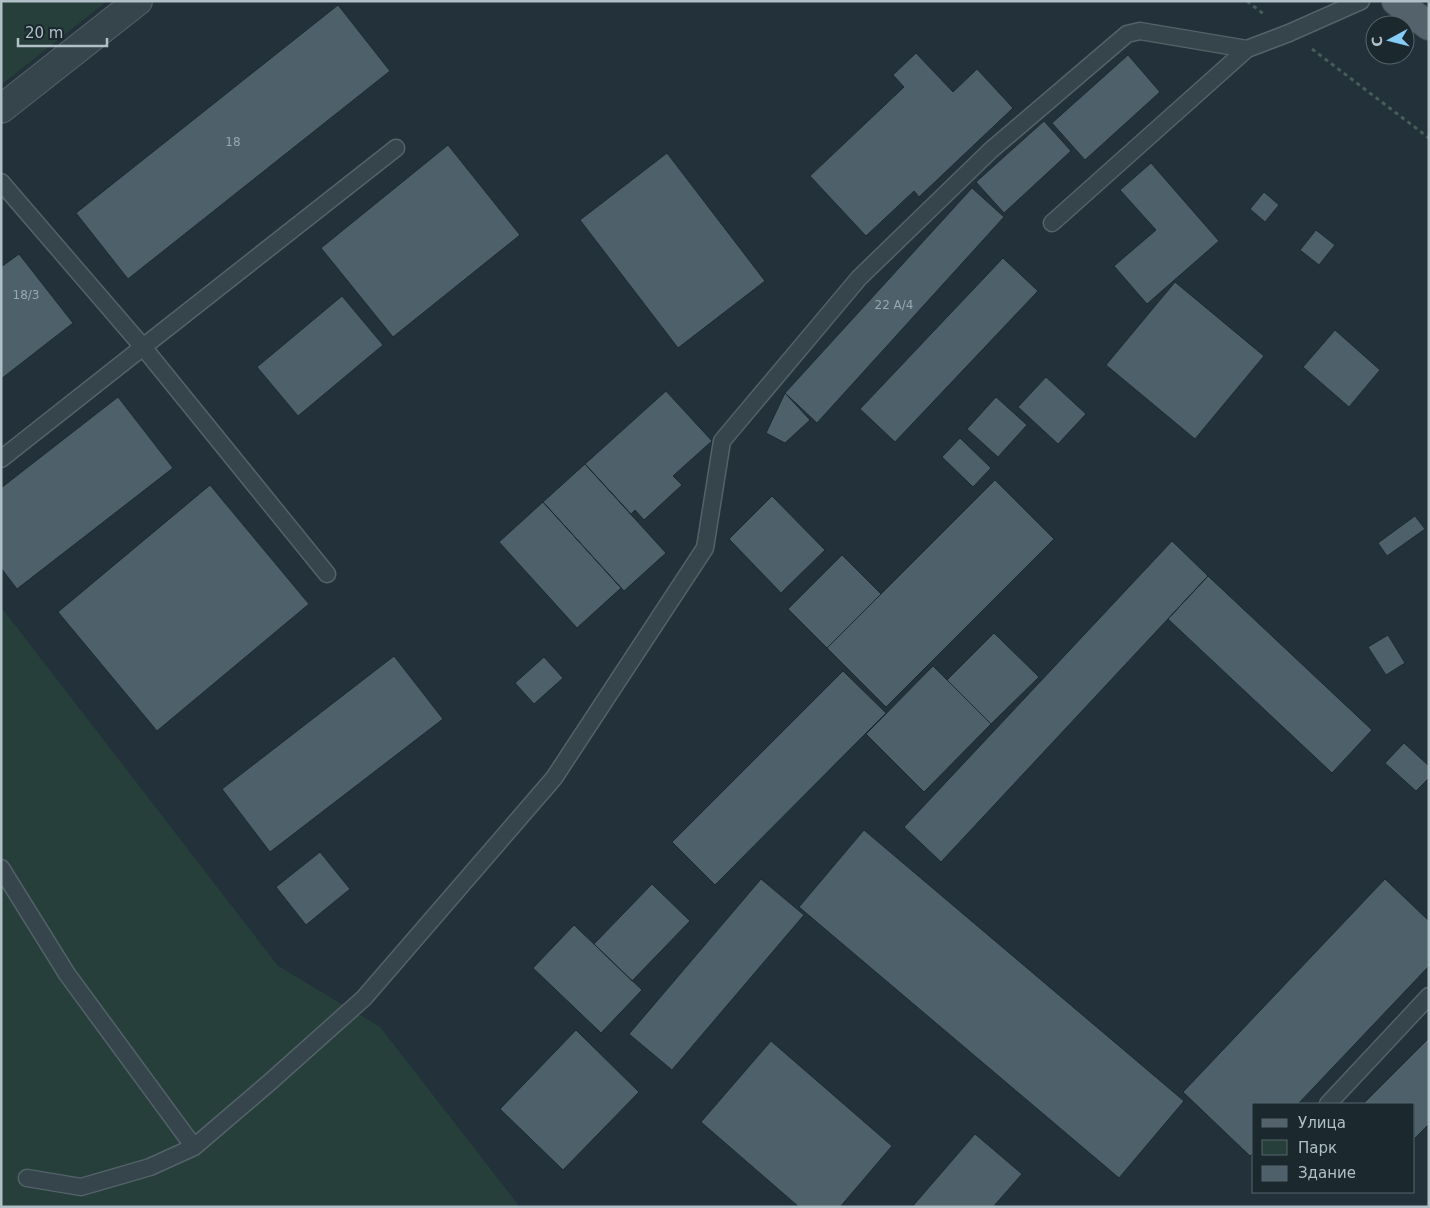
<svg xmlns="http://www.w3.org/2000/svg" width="1430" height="1208" font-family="'DejaVu Sans',sans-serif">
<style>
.green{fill:#273f3b}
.building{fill:#4e6069;stroke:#1d2b31}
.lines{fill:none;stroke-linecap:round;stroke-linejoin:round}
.service-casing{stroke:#546269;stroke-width:19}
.minor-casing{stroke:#546269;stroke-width:30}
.primary-casing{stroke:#3f4d54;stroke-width:30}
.path{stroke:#465d5a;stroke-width:3;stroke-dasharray:4 4;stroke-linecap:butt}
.service{stroke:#36444b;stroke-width:16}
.minor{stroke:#36444b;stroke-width:28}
.primary{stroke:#54636b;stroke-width:28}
.labels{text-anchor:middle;stroke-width:4;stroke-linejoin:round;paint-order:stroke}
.number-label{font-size:12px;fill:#98a7b0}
</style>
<rect width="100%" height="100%" fill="#23323a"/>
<path class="green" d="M 1,1 L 107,1 L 1,85 Z
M 1,607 L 278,966 L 380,1027 L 520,1207 L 1,1207 Z"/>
<path class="building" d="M 338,5 L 390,71 L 128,279 L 76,213 Z
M 916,53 L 953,92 L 977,69 L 1013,108 L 919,197 L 914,191 L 866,236 L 810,176 L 904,87 L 893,75 Z
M 1128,55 L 1160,92 L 1085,160 L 1052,123 Z
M 1044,121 L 1071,151 L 1004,213 L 976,182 Z
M 448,145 L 520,235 L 393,337 L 321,248 Z
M 667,153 L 765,281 L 678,348 L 580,220 Z
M 1151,163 L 1219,241 L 1147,304 L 1114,266 L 1156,230 L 1120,190 Z
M 972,188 L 1004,217 L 817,423 L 785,393 Z
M 1264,192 L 1279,205 L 1265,222 L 1250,209 Z
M 1316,230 L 1335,245 L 1319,265 L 1300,250 Z
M 19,254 L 73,323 L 1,379 L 1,267 Z
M 1003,258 L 1038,291 L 895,442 L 860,409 Z
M 1175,282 L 1264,356 L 1195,439 L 1106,365 Z
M 342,296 L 383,345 L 298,416 L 257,367 Z
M 1335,330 L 1380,370 L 1349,407 L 1303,367 Z
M 1046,377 L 1086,414 L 1058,444 L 1018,407 Z
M 666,391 L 712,441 L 673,476 L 682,485 L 644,520 L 635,510 L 631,514 L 585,464 Z
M 785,393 L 810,420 L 785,443 L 766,433 Z
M 118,397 L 173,468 L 17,589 L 1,568 L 1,488 Z
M 996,397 L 1027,425 L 998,457 L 967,429 Z
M 960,438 L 991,468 L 973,487 L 942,457 Z
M 585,464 L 666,553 L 624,591 L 543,502 Z
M 995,480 L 1054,539 L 886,707 L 827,648 Z
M 210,485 L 309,604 L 157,731 L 58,612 Z
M 772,496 L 825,550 L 781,593 L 729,539 Z
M 543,502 L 621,588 L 577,628 L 499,542 Z
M 1415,516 L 1425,529 L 1387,556 L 1378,543 Z
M 1172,541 L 1208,576 L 941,862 L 904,827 Z
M 842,555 L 881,594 L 827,648 L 788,609 Z
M 1208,576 L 1372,730 L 1332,773 L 1168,619 Z
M 994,633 L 1039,677 L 991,724 L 947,680 Z
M 1388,635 L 1405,663 L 1386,675 L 1368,647 Z
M 394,656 L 443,719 L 270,852 L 222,789 Z
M 544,657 L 563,678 L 534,704 L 515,683 Z
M 933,666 L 991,724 L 924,792 L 866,734 Z
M 843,671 L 886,713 L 715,885 L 672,842 Z
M 1404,743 L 1429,766 L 1429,778 L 1416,791 L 1385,763 Z
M 864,830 L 1184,1101 L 1119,1178 L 799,907 Z
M 320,852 L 350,889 L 306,925 L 276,887 Z
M 761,879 L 804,915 L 672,1070 L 629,1034 Z
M 1385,879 L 1429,921 L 1429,966 L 1298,1104 L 1254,1104 L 1254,1152 L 1250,1156 L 1183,1092 Z
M 652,884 L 690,921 L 632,981 L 594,944 Z
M 574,925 L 642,990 L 601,1033 L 533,968 Z
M 576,1030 L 639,1092 L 563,1170 L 500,1109 Z
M 1429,1038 L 1429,1124 L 1414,1139 L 1414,1104 L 1363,1104 Z
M 771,1041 L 892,1146 L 840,1207 L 799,1207 L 701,1122 Z
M 975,1134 L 1022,1174 L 993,1207 L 912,1207 Z"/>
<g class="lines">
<g class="service-casing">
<path id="service" d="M 1,182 L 143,347 L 396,148
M 1052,223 L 1247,49
M 1,459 L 143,347 L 327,574
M 1,868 L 67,974 L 194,1147
M 1328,1104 L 1429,996
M 27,1178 L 81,1187 L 150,1167 L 194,1147 L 270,1082 L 364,998 L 554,778 L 705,548 L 722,441 L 859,278 L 991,150 L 1127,34 L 1140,31 L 1247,49 L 1289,33 L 1361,1"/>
</g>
<g class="minor-casing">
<path id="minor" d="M 1,109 L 138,1"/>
</g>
<g class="primary-casing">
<path id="primary" d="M 1396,1 L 1429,26"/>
</g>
<path class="path" d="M 1247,1 L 1266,16
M 1312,49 L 1429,138"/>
<use href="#service" class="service"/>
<use href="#minor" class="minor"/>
<use href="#primary" class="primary"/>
</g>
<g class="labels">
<g class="number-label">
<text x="233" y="146">18</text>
<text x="26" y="299">18/3</text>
<text x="894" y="309">22 А/4</text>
</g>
</g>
<rect width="1430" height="1208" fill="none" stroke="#b1bfc7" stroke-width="5"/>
<rect x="1252" y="1103" width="162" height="90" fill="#1b292f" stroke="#57656c"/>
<rect x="1262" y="1119" width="25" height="8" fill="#54636b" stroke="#57656c"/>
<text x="1298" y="1128" font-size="15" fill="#b1bfc7">Улица</text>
<rect x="1262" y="1140" width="25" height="15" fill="#273f3b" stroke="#57656c"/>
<text x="1298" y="1153" font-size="15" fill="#b1bfc7">Парк</text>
<rect x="1262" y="1166" width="25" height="15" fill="#4e6069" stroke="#57656c"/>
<text x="1298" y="1178" font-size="15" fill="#b1bfc7">Здание</text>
<g transform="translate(1390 40) rotate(263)"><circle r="24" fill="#1b292f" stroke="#57656c"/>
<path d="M0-4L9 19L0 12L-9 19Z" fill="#87ccf6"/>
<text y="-8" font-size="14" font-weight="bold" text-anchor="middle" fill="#b1bfc7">С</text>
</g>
<path d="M18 38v8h89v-8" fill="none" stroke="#b1bfc7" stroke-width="2.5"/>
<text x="25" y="38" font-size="15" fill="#b1bfc7" stroke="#1b292f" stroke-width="4" paint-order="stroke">20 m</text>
</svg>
